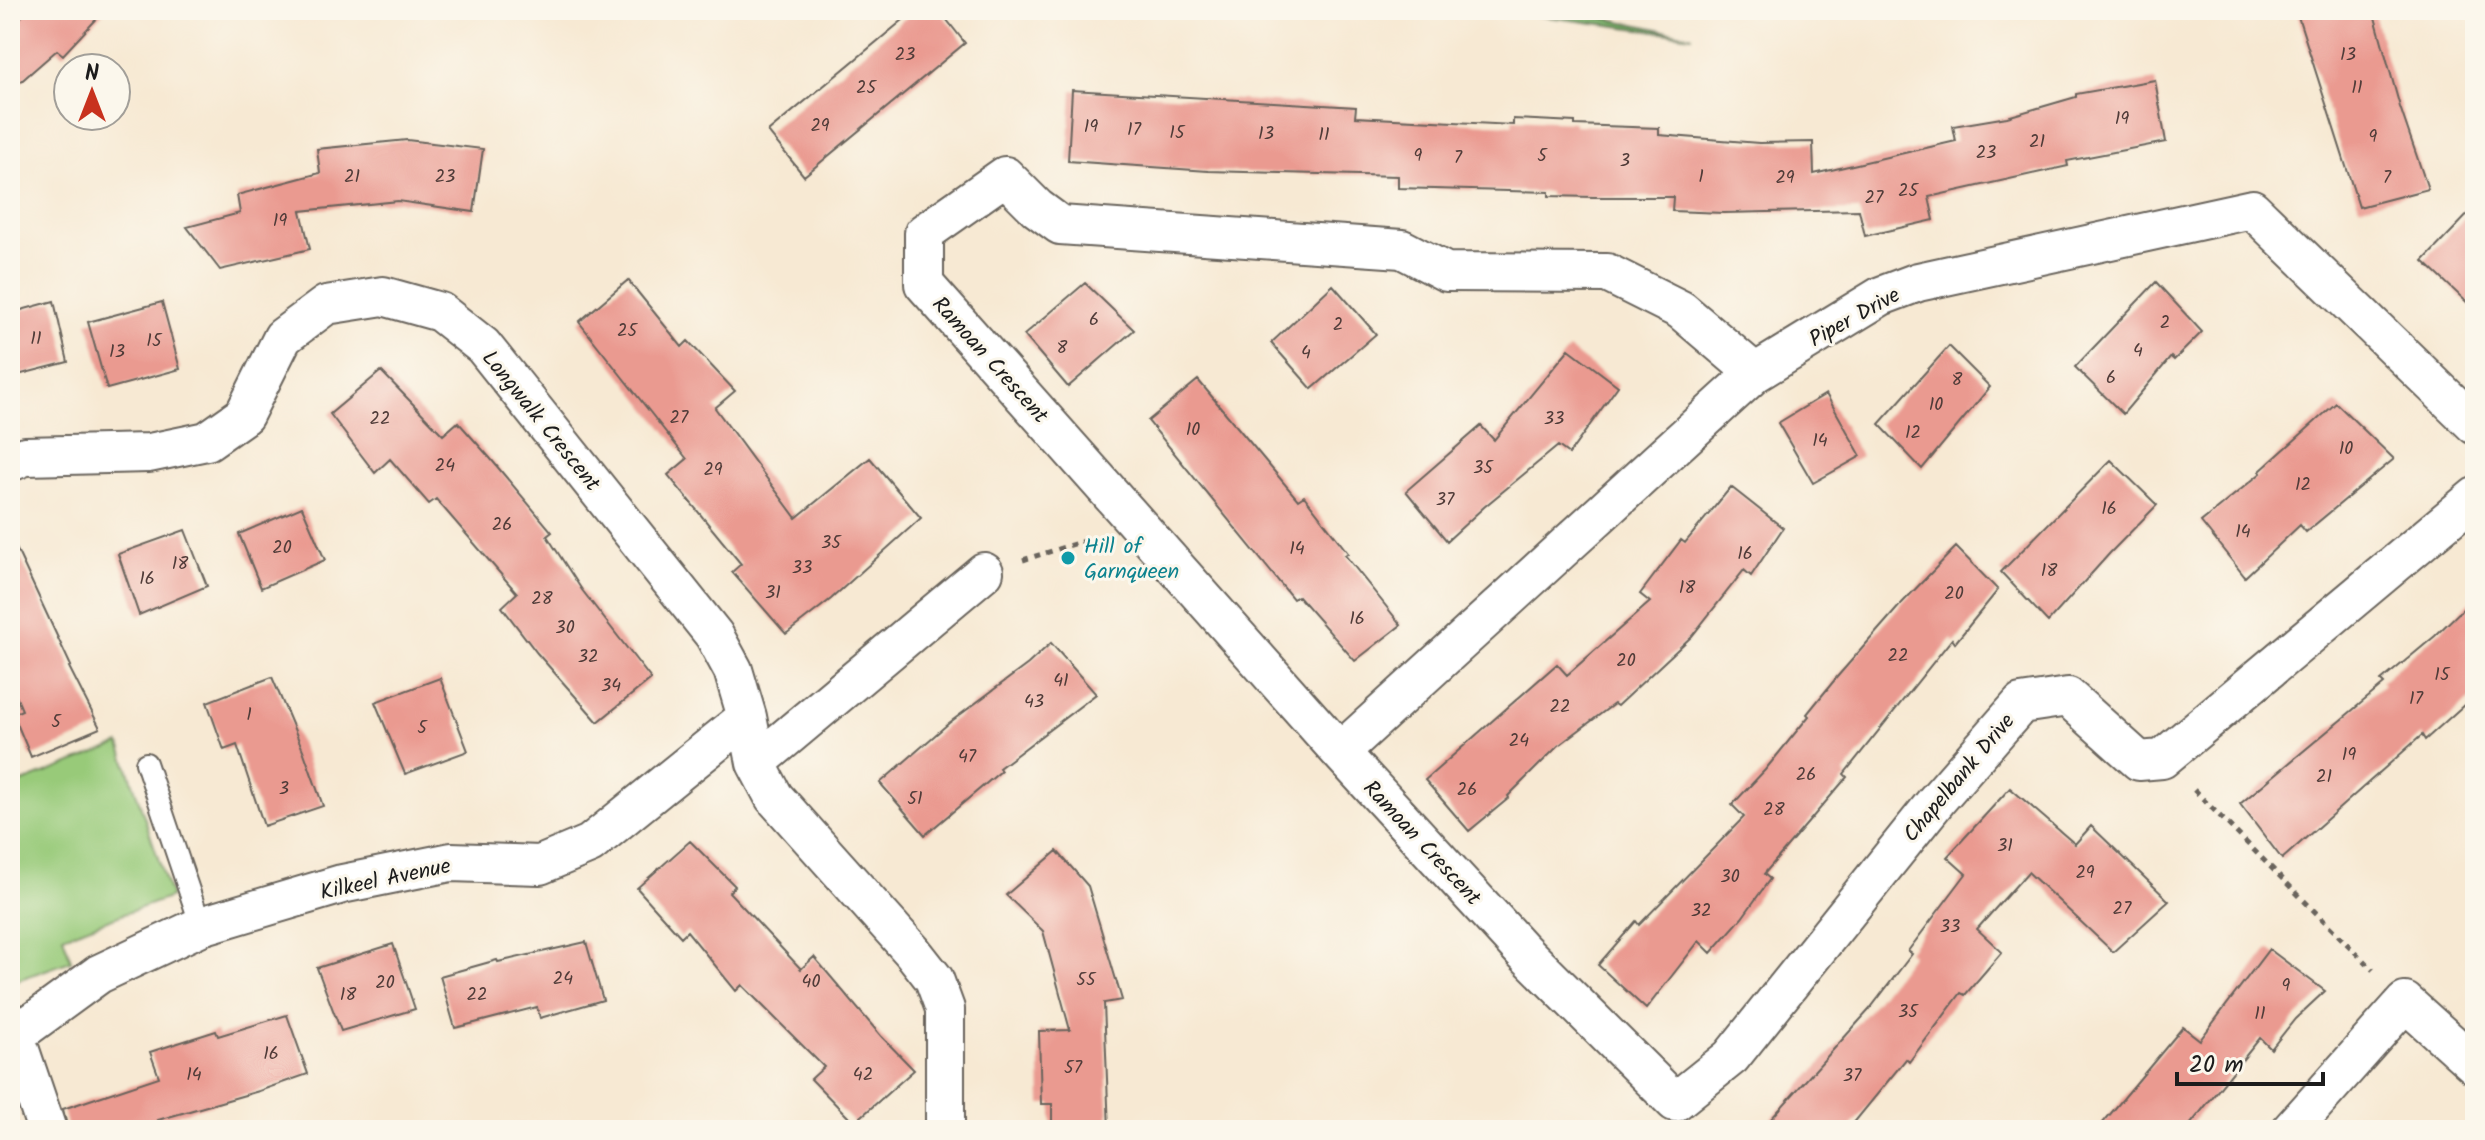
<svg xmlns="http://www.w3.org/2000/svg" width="2485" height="1140" font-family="Kalam,sans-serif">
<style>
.green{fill:#98ca79;stroke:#5a734a;stroke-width:2}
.forest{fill:#7aae69;stroke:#4b6542;stroke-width:2}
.building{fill:#ea9a90}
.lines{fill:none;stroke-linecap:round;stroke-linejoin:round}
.lane-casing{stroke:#69645c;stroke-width:24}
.street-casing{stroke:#69645c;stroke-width:42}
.path{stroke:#69645c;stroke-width:5;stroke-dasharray:6 6;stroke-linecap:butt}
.lane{stroke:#fff;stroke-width:20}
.street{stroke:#fff;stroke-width:38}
.culture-dot{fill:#0f9aa8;stroke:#fbf7ec;stroke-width:3}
.labels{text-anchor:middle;stroke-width:6;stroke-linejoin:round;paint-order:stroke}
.number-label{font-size:18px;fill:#503c39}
.street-label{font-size:22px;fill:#1c1c1c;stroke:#fbf7ec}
.culture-label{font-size:22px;fill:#0d838f;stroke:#fbf7ec;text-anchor:start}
</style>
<rect width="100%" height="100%" fill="#fbf7ec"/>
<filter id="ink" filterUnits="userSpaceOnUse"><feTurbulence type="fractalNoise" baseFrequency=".0125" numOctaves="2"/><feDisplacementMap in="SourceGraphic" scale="16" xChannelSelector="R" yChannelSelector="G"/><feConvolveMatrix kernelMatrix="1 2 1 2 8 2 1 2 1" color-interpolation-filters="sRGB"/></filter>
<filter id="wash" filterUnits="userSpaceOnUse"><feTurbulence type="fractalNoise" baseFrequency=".006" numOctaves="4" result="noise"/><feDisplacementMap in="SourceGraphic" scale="32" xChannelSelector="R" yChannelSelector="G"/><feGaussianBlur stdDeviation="1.8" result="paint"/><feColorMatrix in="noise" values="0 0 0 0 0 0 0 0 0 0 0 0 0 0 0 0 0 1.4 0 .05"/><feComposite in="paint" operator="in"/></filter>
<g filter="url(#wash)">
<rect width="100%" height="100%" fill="#f7e9d3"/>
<path class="green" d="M 120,744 L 171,897 L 63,936 L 71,961 L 12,982 L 10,977 L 10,787 Z"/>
<path class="forest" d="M 1495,10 L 1565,10 L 1693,36 L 1494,10 Z"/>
<g id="blocks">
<path class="building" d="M 16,10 L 105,10 L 63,55 L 57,50 L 10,91 L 10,28 L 22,16 Z
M 915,10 L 939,10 L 965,43 L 804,176 L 768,132 Z
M 2296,10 L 2373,10 L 2400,107 L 2428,189 L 2359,207 Z
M 2155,80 L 2166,142 L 2067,161 L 2068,166 L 1929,197 L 1934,220 L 1865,236 L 1859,210 L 1724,213 L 1672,211 L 1673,197 L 1594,197 L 1549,196 L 1549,192 L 1398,188 L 1398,176 L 1208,171 L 1068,161 L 1072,90 L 1356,107 L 1355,117 L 1513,125 L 1513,119 L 1575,122 L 1575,125 L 1659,128 L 1659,135 L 1759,143 L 1813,142 L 1814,174 L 1956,141 L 1953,126 L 2007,117 L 2076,97 L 2076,94 Z
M 407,140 L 483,149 L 474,212 L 398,201 L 301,211 L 310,249 L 220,270 L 187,227 L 240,213 L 237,195 L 320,173 L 317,149 Z
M 2475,207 L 2475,310 L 2423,261 Z
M 628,280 L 682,347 L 688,341 L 735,391 L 715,408 L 796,518 L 870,458 L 921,518 L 831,599 L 786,634 L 732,572 L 741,564 L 668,475 L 687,459 L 579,322 Z
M 2156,282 L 2202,332 L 2174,360 L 2171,357 L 2123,414 L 2075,367 Z
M 1085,283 L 1134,330 L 1068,387 L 1024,335 Z
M 1333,285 L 1376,334 L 1312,389 L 1271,343 Z
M 54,301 L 68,362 L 10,377 L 10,313 Z
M 162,302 L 180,369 L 107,389 L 88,322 Z
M 1949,346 L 1990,387 L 1922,469 L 1879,424 Z
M 1569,349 L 1618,386 L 1569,454 L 1558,446 L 1484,507 L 1447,541 L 1406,491 L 1481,426 L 1494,440 Z
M 381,371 L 443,435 L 458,422 L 490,458 L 552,532 L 547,536 L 582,590 L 651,679 L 598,722 L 537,653 L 502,607 L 517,593 L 436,499 L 429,504 L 390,459 L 375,473 L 330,414 Z
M 1198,380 L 1298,500 L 1304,496 L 1348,553 L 1345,555 L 1401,625 L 1355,661 L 1298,596 L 1293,599 L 1148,421 Z
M 1826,394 L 1861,456 L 1813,483 L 1778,423 Z
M 2336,403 L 2394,459 L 2306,532 L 2300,525 L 2245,577 L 2201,522 L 2261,473 L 2260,471 Z
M 2111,460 L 2157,505 L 2110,553 L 2048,622 L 2001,572 Z
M 1731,487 L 1783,528 L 1751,576 L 1744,570 L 1692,636 L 1617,706 L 1614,704 L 1558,746 L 1508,796 L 1509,798 L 1469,831 L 1425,780 L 1557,664 L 1567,675 L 1650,602 L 1640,594 L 1681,540 L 1685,543 Z
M 302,507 L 325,560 L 261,588 L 239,534 Z
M 185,530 L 207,586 L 139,615 L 118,554 Z
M 10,535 L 71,666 L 69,667 L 100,728 L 31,757 L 13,714 L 22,710 L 10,682 Z
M 1956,547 L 1998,590 L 1955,643 L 1952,639 L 1844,774 L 1847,777 L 1764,874 L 1770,879 L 1742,918 L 1711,953 L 1699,941 L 1646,1009 L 1598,965 L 1636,921 L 1639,925 L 1744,817 L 1732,805 L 1765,770 L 1809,716 L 1807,714 L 1837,677 L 1901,604 Z
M 2475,597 L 2475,695 L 2425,740 L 2422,735 L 2282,859 L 2240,804 L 2384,684 L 2381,681 L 2435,636 Z
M 1051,643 L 1096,694 L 999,768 L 1001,771 L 925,835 L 880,783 L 949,723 L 1028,664 Z
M 272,677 L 303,750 L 323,806 L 264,826 L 237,745 L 224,750 L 207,702 Z
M 440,678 L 468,751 L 405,774 L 375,702 Z
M 2010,788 L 2075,844 L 2091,826 L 2169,901 L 2113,952 L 2028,872 L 1977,929 L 2002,952 L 1965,995 L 1961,993 L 1909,1062 L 1906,1059 L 1848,1130 L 1761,1130 L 1869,1010 L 1912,954 L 1908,951 L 1966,874 L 1947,857 Z
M 690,841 L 735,886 L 729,892 L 801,969 L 814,957 L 881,1036 L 914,1070 L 854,1123 L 811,1079 L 824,1067 L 742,985 L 736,991 L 687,931 L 681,937 L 637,888 Z
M 1057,851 L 1088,886 L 1122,1000 L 1104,1003 L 1109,1130 L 1052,1130 L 1052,1104 L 1041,1104 L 1039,1031 L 1070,1030 L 1043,931 L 1006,895 Z
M 586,942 L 603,1000 L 540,1018 L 537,1007 L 455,1028 L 440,976 L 497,960 L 498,962 Z
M 393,944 L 415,1009 L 341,1031 L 317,968 Z
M 2269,949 L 2325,991 L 2295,1019 L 2271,1049 L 2260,1038 L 2186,1130 L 2097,1130 L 2183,1027 L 2200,1040 Z
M 287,1015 L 308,1074 L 259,1091 L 158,1120 L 161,1130 L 68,1130 L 63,1109 L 159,1077 L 150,1052 L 216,1031 L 218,1036 Z"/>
</g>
</g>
<g filter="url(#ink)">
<use href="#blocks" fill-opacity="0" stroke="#69645c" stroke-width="2"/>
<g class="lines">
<g class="lane-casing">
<path id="lane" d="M 146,763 L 201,926"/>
</g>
<g class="street-casing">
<path id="street" d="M 1755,373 L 1681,310 L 1607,273 L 1446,272 L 1402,249 L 1060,225 L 1037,208 L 1005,176 L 924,233 L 924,284 L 1340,752 L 1522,950 L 1675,1102 L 1731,1057 L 1937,800 L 2021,704 L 2068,697 L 2139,761 L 2162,759 L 2475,497
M 10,462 L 25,456 L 149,453 L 207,441 L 244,415 L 283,337 L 326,305 L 383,296 L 440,312 L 483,346 L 714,635 L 733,670 L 747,717 L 756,763 L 774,797 L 912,951 L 934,979 L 945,1009 L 945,1130
M 1340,752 L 1755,373 L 1881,296 L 1918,282 L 2252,209 L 2475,425
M 756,763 L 984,572
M 10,1021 L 47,1130
M 10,1039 L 99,974 L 201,926 L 342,884 L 451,862 L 540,865 L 590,844 L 747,717
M 2291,1130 L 2405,1002 L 2475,1065"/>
</g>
<path class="path" d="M 1023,560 L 1090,539
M 2194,790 L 2373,970"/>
<use href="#lane" class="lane"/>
<use href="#street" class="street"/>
</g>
</g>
<circle class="culture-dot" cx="1068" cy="558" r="8"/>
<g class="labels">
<g class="number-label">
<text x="905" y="60">23</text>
<text x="2348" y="60">13</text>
<text x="866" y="93">25</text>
<text x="2357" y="93">11</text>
<text x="2122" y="124">19</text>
<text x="820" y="131">29</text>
<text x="1091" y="132">19</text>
<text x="1134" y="135">17</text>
<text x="1177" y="138">15</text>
<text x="1266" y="139">13</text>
<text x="1324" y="140">11</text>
<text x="2373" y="142">9</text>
<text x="2037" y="147">21</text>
<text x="1986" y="158">23</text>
<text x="1418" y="161">9</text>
<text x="1542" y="161">5</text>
<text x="1458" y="163">7</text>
<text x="1625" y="166">3</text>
<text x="352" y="182">21</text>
<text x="445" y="182">23</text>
<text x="1701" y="182">1</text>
<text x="1785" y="183">29</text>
<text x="2387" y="183">7</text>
<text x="1908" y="196">25</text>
<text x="1874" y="203">27</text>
<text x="280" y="226">19</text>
<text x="1094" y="325">6</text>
<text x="2165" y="328">2</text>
<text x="1338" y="330">2</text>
<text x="627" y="336">25</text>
<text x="36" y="344">11</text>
<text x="154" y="346">15</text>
<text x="1062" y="353">8</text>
<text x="2138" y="356">4</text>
<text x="117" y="357">13</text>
<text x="1306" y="358">4</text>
<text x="2111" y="383">6</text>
<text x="1957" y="385">8</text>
<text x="1936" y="410">10</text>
<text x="679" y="423">27</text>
<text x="380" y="424">22</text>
<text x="1554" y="424">33</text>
<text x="1193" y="435">10</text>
<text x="1913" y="438">12</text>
<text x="1820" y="446">14</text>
<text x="2346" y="454">10</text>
<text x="445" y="471">24</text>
<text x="1483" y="473">35</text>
<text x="713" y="475">29</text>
<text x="2303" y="490">12</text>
<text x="1445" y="505">37</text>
<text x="2109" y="514">16</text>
<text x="502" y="530">26</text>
<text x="2243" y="537">14</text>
<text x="831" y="548">35</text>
<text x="282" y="553">20</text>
<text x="1297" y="554">14</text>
<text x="1745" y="559">16</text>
<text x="180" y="569">18</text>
<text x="802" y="573">33</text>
<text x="2049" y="576">18</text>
<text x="147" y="584">16</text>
<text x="1687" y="593">18</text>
<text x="773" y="598">31</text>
<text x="1954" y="599">20</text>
<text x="542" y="604">28</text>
<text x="1357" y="624">16</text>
<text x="565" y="633">30</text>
<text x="1898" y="661">22</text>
<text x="588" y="662">32</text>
<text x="1626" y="666">20</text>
<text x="2442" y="680">15</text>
<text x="1061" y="686">41</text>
<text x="611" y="691">34</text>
<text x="2416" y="704">17</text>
<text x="1034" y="707">43</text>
<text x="1560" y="712">22</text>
<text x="249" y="720">1</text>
<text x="56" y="727">5</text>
<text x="422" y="733">5</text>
<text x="1519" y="746">24</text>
<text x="2349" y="760">19</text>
<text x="967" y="762">47</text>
<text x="1806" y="780">26</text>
<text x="2324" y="782">21</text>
<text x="284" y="794">3</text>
<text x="1467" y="795">26</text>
<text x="915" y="804">51</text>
<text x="1774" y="815">28</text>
<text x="2005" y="851">31</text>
<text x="2085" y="878">29</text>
<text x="1730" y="882">30</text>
<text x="2122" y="914">27</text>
<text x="1701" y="916">32</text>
<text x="1950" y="932">33</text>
<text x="563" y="984">24</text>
<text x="1086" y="985">55</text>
<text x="811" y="987">40</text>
<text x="385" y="988">20</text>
<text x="2286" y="991">9</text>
<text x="348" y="1000">18</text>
<text x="477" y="1000">22</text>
<text x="1908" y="1017">35</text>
<text x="2260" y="1019">11</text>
<text x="271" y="1059">16</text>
<text x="1073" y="1073">57</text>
<text x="194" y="1080">14</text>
<text x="863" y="1080">42</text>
<text x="1852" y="1081">37</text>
</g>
<g class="street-label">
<text transform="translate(1854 316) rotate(-29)" y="8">Piper Drive</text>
<text transform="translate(991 359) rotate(48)" y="8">Ramoan Crescent</text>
<text transform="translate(542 420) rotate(51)" y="8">Longwalk Crescent</text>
<text transform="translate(1958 777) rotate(-50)" y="8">Chapelbank Drive</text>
<text transform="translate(1423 842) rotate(47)" y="8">Ramoan Crescent</text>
<text transform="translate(385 878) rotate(-12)" y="8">Kilkeel Avenue</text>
</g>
<g class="culture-label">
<text x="1084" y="553">Hill of<tspan x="1084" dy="25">Garnqueen</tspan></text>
</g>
</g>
<rect width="2485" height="1140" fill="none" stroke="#fbf7ec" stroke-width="40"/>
<g transform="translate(92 92)"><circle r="38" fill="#fbf7ec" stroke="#a29f99" stroke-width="2"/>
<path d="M0-6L14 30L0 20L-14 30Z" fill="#c8321e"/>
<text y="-12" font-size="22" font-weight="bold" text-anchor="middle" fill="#1c1c1c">N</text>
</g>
<path d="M2177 1072v12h146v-12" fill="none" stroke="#1c1c1c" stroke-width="4"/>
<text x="2189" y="1072" font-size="24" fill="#1c1c1c" stroke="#fbf7ec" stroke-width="6" paint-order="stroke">20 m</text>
</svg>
